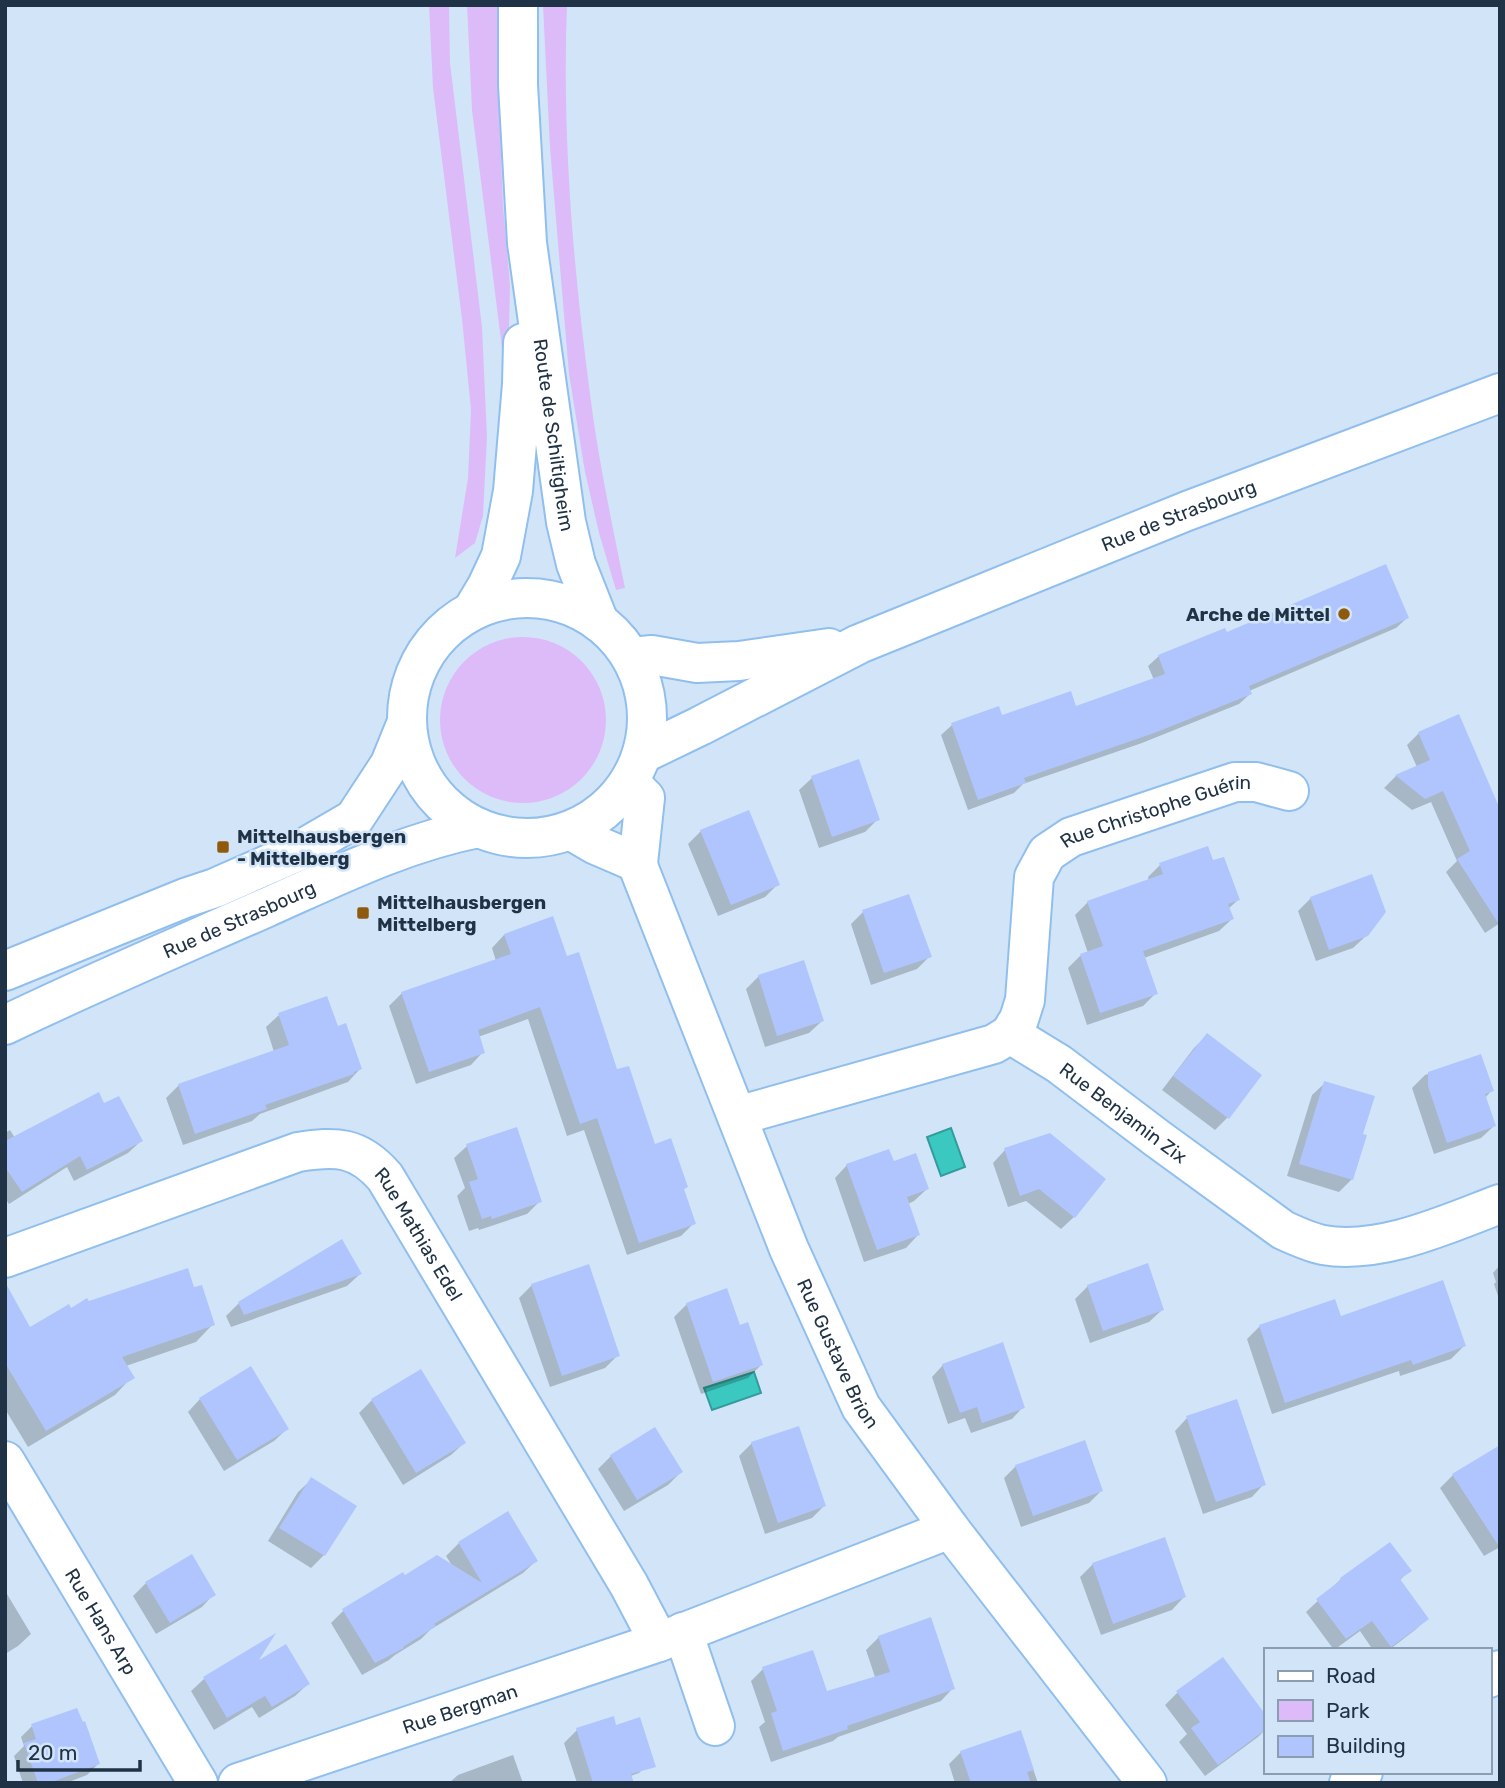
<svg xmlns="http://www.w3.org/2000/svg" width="1505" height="1788" font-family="Rubik,sans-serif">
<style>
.green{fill:#ddbbf9}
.water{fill:#3bc8c0;stroke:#339b9b;stroke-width:2}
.shadow{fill:#0003}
.building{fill:#b0c5fe}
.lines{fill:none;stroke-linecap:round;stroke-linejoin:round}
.street-casing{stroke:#90bfee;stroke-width:42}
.secondary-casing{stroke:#90bfee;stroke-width:42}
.street{stroke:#fff;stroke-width:38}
.secondary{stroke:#fff;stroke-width:38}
.poi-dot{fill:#8f5a0b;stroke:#d2e5f8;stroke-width:2.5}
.labels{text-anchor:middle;stroke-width:5;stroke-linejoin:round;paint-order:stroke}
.street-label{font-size:19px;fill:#203346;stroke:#d2e5f8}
.poi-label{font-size:19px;font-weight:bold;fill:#203346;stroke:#d2e5f8;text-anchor:start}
</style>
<rect width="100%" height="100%" fill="#d2e5f8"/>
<path class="green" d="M 429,5 L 449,5 L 450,63 L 482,327 L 487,437 L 483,516 L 475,543 L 455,558 L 468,478 L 471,410 L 462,319 L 433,88 Z
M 467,5 L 500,5 L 498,84 L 503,205 L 510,286 L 508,369 L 504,364 L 472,110 Z
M 543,5 L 567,5 C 562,135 573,265 590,394 C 598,459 612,523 625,588 L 616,590 L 599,533 L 585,472 L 569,374 L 550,148 Z
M440 720a83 83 0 1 1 166 0a83 83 0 1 1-166 0Z"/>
<path class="water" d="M 951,1128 L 965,1167 L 941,1176 L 927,1137 Z
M 754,1372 L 761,1393 L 712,1410 L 704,1388 Z"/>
<path class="shadow" d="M 1407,618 L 1396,628 L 1249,691 L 1250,694 L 1239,704 L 1142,743 L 1023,784 L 1014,793 L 968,810 L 941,735 L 952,725 L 1075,708 L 1154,680 L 1148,666 L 1159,656 L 1226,634 Z
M 1458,716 L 1500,923 L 1485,933 L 1446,872 L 1457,861 L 1431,802 L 1412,810 L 1384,788 L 1396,776 L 1417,767 L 1407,745 L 1419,733 Z
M 812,778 L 878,819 L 865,832 L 819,848 L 799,790 Z
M 701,831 L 778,884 L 765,897 L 718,916 L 688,844 Z
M 1212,863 L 1238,900 L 1228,909 L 1232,919 L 1219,931 L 1144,958 L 1156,993 L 1143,1006 L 1087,1025 L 1068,968 L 1080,956 L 1088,953 L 1075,915 L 1088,902 L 1149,881 L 1148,877 L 1160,865 Z
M 1311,898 L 1367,935 L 1353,948 L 1316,961 L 1298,911 Z
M 863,912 L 930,956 L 917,969 L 871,985 L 851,924 Z
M 504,935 L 566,958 L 616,1072 L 654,1146 L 686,1187 L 682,1191 L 694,1223 L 681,1236 L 627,1255 L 584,1130 L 567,1136 L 528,1019 L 478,1037 L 483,1052 L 471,1065 L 416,1084 L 389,1006 L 402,993 L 496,961 L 492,948 Z
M 759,976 L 822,1021 L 809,1033 L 765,1047 L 746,989 Z
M 279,1015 L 337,1028 L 360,1069 L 348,1082 L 260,1114 L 252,1121 L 183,1145 L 166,1098 L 179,1085 L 274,1052 L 266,1027 Z
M 1207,1035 L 1228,1117 L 1215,1130 L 1162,1090 L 1194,1048 Z
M 1480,1056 L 1492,1090 L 1485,1098 L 1494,1126 L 1481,1138 L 1434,1154 L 1412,1088 L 1425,1075 Z
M 1325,1083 L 1361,1135 L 1352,1179 L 1339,1192 L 1287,1176 L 1312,1095 Z
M 104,1105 L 141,1141 L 128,1153 L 74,1181 L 67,1167 L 9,1204 L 5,1198 L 5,1133 L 10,1130 L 15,1138 Z
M 467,1146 L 540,1201 L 527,1214 L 479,1230 L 478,1228 L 469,1231 L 457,1196 L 465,1188 L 454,1158 Z
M 1005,1150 L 1074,1217 L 1061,1229 L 1026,1201 L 1008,1207 L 993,1163 Z
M 893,1163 L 927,1189 L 914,1201 L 908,1204 L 918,1235 L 906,1248 L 864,1262 L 835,1178 L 847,1165 Z
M 1500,1265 L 1500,1302 L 1494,1284 L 1496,1282 L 1493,1273 Z
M 360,1274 L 347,1286 L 231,1327 L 226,1316 L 239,1303 Z
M 532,1285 L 618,1355 L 605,1368 L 550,1387 L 519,1298 Z
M 1088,1286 L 1162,1310 L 1149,1322 L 1090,1343 L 1075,1299 Z
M 193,1290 L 213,1324 L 196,1342 L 126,1366 L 132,1377 L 115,1395 L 28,1447 L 5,1409 L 5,1332 L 30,1330 L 88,1304 Z
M 687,1304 L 739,1327 L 761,1365 L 748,1378 L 701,1394 L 674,1317 Z
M 1340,1319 L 1464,1346 L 1451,1359 L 1400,1376 L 1399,1371 L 1272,1414 L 1247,1339 L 1260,1326 Z
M 943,1365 L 1023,1407 L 1012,1419 L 971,1433 L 965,1418 L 948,1424 L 932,1377 Z
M 200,1399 L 287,1429 L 274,1441 L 224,1471 L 188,1412 Z
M 372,1400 L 464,1443 L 451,1455 L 403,1485 L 359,1413 Z
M 1187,1418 L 1264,1484 L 1252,1497 L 1203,1514 L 1175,1431 Z
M 752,1443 L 824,1506 L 812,1518 L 765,1534 L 739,1456 Z
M 611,1456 L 681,1472 L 668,1485 L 624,1511 L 598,1469 Z
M 1016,1466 L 1101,1491 L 1089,1503 L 1021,1527 L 1004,1478 Z
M 1453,1475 L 1500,1547 L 1484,1556 L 1440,1488 Z
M 311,1480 L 324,1555 L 311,1568 L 268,1541 L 298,1492 Z
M 507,1514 L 536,1561 L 523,1573 L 430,1630 L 421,1639 L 395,1655 L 389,1660 L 362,1675 L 331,1623 L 344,1610 L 404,1577 L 453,1567 L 446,1556 L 459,1543 Z
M 1093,1564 L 1184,1597 L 1172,1610 L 1101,1635 L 1080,1577 Z
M 1409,1571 L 1399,1581 L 1427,1619 L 1415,1630 L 1389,1650 L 1373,1650 L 1360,1631 L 1334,1650 L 1306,1612 L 1341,1579 Z
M 146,1583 L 214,1594 L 202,1607 L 156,1634 L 133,1596 Z
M 7,1594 L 31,1634 L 18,1646 L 5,1654 L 5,1595 Z
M 879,1637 L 953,1688 L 941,1701 L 838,1737 L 833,1741 L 771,1762 L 759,1727 L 765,1722 L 751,1681 L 763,1669 L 826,1693 L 875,1677 L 866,1650 Z
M 271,1638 L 254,1665 L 308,1684 L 295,1696 L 259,1718 L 252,1707 L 214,1730 L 191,1691 L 204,1679 Z
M 1222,1659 L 1265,1717 L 1265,1730 L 1258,1737 L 1205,1776 L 1179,1742 L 1187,1734 L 1165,1705 L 1178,1692 Z
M 32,1726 L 98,1764 L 87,1775 L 66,1783 L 23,1783 L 14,1756 L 24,1746 L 21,1737 Z
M 615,1727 L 652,1760 L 639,1773 L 611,1783 L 577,1783 L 564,1743 L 577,1730 Z
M 1020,1732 L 1038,1783 L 955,1783 L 949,1764 L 961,1752 Z
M 513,1755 L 523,1783 L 449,1783 L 458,1775 Z"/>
<path class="building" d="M 1386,564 L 1409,618 L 1249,686 L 1252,694 L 1154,733 L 1024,778 L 1026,783 L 978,800 L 951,723 L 999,706 L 1002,715 L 1071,691 L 1076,706 L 1165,674 L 1158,655 L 1225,628 L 1227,632 Z
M 1459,714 L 1500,809 L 1500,926 L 1457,859 L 1470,851 L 1443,791 L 1425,799 L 1395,775 L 1430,760 L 1418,732 Z
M 859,759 L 880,820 L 832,837 L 811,776 Z
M 749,810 L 780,885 L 731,905 L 700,830 Z
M 1208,846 L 1213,860 L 1224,857 L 1240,900 L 1228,904 L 1234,919 L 1143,951 L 1158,994 L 1100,1013 L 1080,954 L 1103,946 L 1087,901 L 1163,874 L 1159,863 Z
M 1372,874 L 1386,912 L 1368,936 L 1329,950 L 1310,897 Z
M 909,894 L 932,957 L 884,973 L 862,910 Z
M 553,916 L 567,956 L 579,952 L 617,1069 L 629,1066 L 655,1144 L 671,1138 L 688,1187 L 684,1189 L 696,1224 L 639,1243 L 597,1118 L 580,1124 L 540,1007 L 478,1030 L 485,1053 L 429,1072 L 401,992 L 511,954 L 504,934 Z
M 804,960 L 824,1021 L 777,1036 L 758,975 Z
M 327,996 L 338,1026 L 346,1023 L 362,1069 L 354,1072 L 354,1074 L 265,1105 L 267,1109 L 195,1134 L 178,1084 L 289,1045 L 278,1013 Z
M 1207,1033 L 1262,1075 L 1229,1119 L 1173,1076 Z
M 1481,1054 L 1494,1091 L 1485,1094 L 1496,1126 L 1447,1143 L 1428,1086 L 1428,1072 Z
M 1324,1081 L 1375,1096 L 1363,1134 L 1367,1135 L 1353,1180 L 1299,1164 Z
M 99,1092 L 104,1103 L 119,1096 L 143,1141 L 87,1170 L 80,1156 L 22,1192 L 5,1167 L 5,1141 Z
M 517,1127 L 542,1202 L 492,1219 L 491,1216 L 482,1219 L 469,1182 L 478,1179 L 466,1144 Z
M 1050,1133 L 1106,1179 L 1075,1218 L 1039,1189 L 1020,1196 L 1004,1148 Z
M 889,1149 L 894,1161 L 916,1153 L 929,1189 L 907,1197 L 920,1235 L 877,1250 L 846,1164 Z
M 342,1239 L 362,1274 L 244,1315 L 238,1302 Z
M 1148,1263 L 1164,1310 L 1103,1331 L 1087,1285 Z
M 589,1264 L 620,1356 L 562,1376 L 531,1284 Z
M 188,1268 L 194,1287 L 202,1285 L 215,1325 L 122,1357 L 135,1378 L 46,1431 L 5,1363 L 5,1282 L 30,1327 L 69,1304 L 71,1308 L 87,1298 L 89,1301 Z
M 1443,1280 L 1466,1346 L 1413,1365 L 1411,1360 L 1285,1403 L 1259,1325 L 1335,1299 L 1341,1316 Z
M 727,1288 L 740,1325 L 748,1322 L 763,1365 L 713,1382 L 686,1303 Z
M 1003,1342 L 1025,1408 L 982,1423 L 977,1407 L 960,1413 L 942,1364 Z
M 251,1366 L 289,1429 L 237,1460 L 199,1398 Z
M 421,1369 L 466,1443 L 416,1473 L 371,1399 Z
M 1237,1399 L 1266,1485 L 1216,1502 L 1186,1416 Z
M 799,1426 L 826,1506 L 778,1523 L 751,1442 Z
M 655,1427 L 683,1472 L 637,1500 L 610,1455 Z
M 1085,1440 L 1103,1491 L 1033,1516 L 1015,1465 Z
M 1500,1445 L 1500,1548 L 1452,1474 Z
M 311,1477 L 357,1506 L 325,1556 L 279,1528 Z
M 508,1511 L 538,1561 L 434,1624 L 436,1626 L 403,1647 L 404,1648 L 375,1663 L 342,1609 L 403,1572 L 405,1575 L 437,1555 L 482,1583 L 458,1542 Z
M 1165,1537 L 1186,1597 L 1113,1624 L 1092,1563 Z
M 1390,1542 L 1412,1571 L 1400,1579 L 1429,1619 L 1391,1647 L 1372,1621 L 1346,1639 L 1316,1599 L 1341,1580 L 1340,1578 Z
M 192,1554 L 216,1595 L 170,1623 L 145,1582 Z
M 931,1617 L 955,1689 L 847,1726 L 848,1729 L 783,1751 L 771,1713 L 777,1711 L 762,1667 L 813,1650 L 827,1691 L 890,1672 L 878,1636 Z
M 276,1633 L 259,1660 L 286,1644 L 310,1684 L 272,1707 L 265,1696 L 227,1718 L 203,1677 Z
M 1223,1657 L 1265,1714 L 1265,1730 L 1218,1765 L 1191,1728 L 1200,1722 L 1176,1691 Z
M 77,1708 L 83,1722 L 85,1721 L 100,1764 L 49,1783 L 38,1783 L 24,1743 L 36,1739 L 31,1724 Z
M 614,1716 L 616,1725 L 640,1717 L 656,1767 L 631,1774 L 634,1783 L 593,1783 L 576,1728 Z
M 1021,1730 L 1034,1770 L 1027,1772 L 1031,1783 L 971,1783 L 960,1751 Z"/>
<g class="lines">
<g class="street-casing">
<g id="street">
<path id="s1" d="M 629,782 L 645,798 L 638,863 L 640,871 L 789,1249 L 861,1407 L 950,1529 L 1147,1783"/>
<path d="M 572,831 L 596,845 L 638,863"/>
<path id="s2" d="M 1010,1034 L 1019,1019 L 1025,1000 L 1034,877 L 1047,853 L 1071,837 L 1235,782 L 1256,782 L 1289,791"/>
<path id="s3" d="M 737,1116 L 994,1044 L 1010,1034 L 1059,1064 L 1158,1139 L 1283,1230 C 1296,1236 1309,1242 1323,1245 C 1381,1255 1447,1224 1500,1204"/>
<path id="s4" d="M 5,1258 L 298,1152 C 336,1146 358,1146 385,1177 L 629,1585 L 659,1642"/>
<path id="s5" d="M 5,1461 L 198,1783"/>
<path d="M 683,1632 L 715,1726"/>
<path d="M 1489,1678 L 1500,1670"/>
<path id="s6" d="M 238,1783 L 659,1642 L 950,1529"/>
<path d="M 1349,1783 L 1363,1772"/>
</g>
</g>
<g class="secondary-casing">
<g id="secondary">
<path id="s7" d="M 518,5 L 518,85 L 527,243 L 566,522 L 576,564 L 599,622"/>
<circle cx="527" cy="718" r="120"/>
<path d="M 472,611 L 487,586 L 501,556 L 513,491 L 522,384 L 523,343"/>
<path d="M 631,657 L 652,655 L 697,663 L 739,661 L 829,648"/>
<path id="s8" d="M 642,754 L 700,726 L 859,644 L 1187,511 L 1500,393"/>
<path d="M 5,971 L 185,898 L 215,888 L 299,851 L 354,819 L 390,764 L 407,722"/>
<path id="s9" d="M 5,1025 C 90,984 177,947 263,909 C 333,878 402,843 478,828"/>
</g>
</g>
<use href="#street" class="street"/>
<use href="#secondary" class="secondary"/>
</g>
<g class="poi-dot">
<circle cx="1344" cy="614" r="7"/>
<rect x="216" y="840" width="14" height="14" rx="3.5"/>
<rect x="356" y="906" width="14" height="14" rx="3.5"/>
</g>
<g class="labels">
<g class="street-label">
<text dy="7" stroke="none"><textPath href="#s7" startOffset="432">Route de Schiltigheim</textPath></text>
<text dy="7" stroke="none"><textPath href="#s8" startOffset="588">Rue de Strasbourg</textPath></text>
<text dy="7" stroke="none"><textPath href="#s2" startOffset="306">Rue Christophe Guérin</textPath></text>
<text dy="7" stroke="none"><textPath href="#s9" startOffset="257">Rue de Strasbourg</textPath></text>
<text dy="7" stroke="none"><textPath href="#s3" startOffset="424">Rue Benjamin Zix</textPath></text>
<text dy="7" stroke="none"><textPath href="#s4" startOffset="474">Rue Mathias Edel</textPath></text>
<text dy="7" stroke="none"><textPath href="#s1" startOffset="618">Rue Gustave Brion</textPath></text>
<text dy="7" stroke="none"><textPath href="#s5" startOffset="187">Rue Hans Arp</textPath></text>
<text dy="7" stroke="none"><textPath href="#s6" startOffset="234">Rue Bergman</textPath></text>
</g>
<g class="poi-label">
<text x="1330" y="621" text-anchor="end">Arche de Mittel</text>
<text x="237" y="843">Mittelhausbergen<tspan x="237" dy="22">- Mittelberg</tspan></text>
<text x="377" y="909">Mittelhausbergen<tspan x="377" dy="22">Mittelberg</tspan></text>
</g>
</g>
<rect width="1505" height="1788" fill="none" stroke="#203346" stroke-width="14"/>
<rect x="1264" y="1648" width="228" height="126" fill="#d2e5f8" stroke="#8b9eb1" stroke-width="2"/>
<rect x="1278" y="1671" width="35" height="10" fill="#ffffff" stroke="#8b9eb1" stroke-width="2"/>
<text x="1326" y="1683" font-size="21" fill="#203346">Road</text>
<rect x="1278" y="1700" width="35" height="21" fill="#ddbbf9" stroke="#8b9eb1" stroke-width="2"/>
<text x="1326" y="1718" font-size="21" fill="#203346">Park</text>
<rect x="1278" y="1736" width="35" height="21" fill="#b0c5fe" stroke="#8b9eb1" stroke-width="2"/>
<text x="1326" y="1753" font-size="21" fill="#203346">Building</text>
<path d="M18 1760v10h122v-10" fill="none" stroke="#203346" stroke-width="3.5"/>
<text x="28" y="1760" font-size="21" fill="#203346" stroke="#d2e5f8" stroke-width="5" paint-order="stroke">20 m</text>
</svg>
